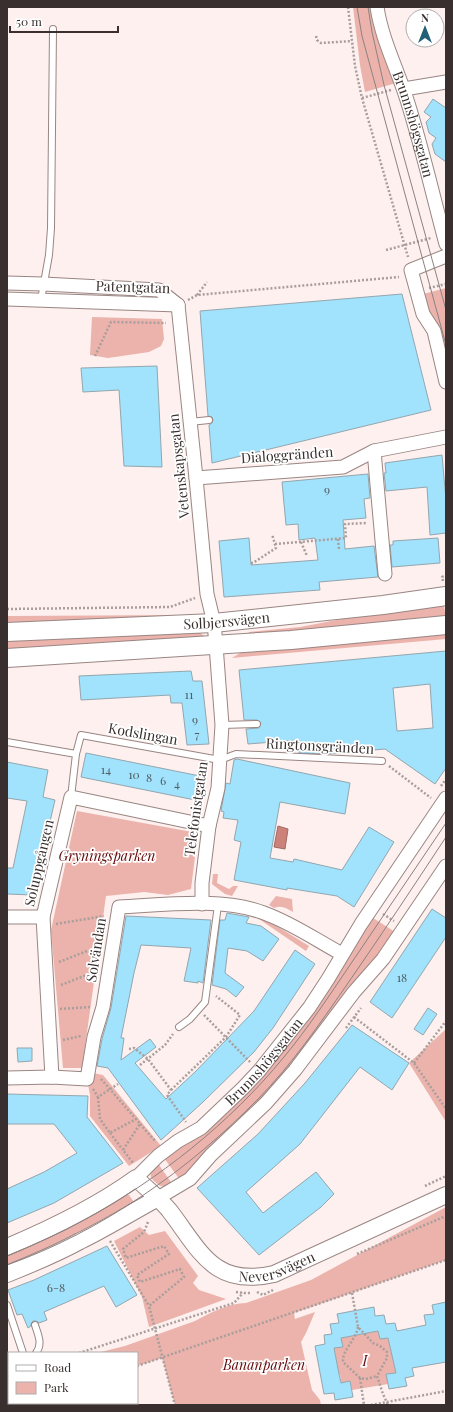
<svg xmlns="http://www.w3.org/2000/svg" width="453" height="1412" font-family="'Playfair Display',serif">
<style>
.green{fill:#ebb3ab}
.water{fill:#cc8279;stroke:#a06962}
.building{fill:#a1e2fd;stroke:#93a6ae;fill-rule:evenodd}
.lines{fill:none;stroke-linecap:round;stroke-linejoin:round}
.service-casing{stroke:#998683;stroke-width:8}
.minor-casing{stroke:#998683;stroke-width:15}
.tertiary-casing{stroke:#998683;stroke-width:18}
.secondary-casing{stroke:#998683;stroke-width:20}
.path{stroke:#a99e9c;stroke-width:2.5;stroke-dasharray:2 2;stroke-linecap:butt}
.service{stroke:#fff;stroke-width:6}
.minor{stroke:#fff;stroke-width:13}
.tertiary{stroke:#fff;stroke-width:16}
.secondary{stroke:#fff;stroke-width:18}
.tram{stroke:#8c8280;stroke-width:1}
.labels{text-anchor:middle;stroke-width:3.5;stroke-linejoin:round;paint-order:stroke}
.number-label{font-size:12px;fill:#525c62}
.street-label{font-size:14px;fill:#382f2e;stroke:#fff}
.park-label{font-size:14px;font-style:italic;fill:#65080a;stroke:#fff}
</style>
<rect width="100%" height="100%" fill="#fdf0ee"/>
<path class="green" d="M 353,7 L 372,7 L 396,83 L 365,92 L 360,65 Z
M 446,288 L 446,361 L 423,294 Z
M 92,317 L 162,319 L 164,339 L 161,346 L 149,352 L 108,358 L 90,355 Z
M 444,606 L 446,619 L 248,634 L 249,632 L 300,627 L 358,616 Z
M 186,615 L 96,621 L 7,624 L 7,616 Z
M 194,631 L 200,633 L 206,637 L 7,650 L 7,638 Z
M 446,631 L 446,639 L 232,658 L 240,653 Z
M 77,811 L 198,833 L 191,889 L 168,895 L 144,892 L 106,896 L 82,1068 L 63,1068 L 51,930 Z
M 213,874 L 218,874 L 217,883 L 229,889 L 233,886 L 238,886 L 232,896 L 225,894 L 212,884 Z
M 276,896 L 292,899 L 293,912 C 286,908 282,905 274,908 L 269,905 Z
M 370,916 L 395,932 L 319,1032 L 262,1100 L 192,1169 L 180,1180 L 164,1158 L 250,1088 Z
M 260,917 L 270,922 L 309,946 L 306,951 L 259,919 Z
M 446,1029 L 446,1122 L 409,1063 Z
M 88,1072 L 103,1075 L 161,1146 L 129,1166 L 90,1116 L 90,1095 L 87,1079 Z
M 157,1162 L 173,1185 C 162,1189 159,1186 151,1178 L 150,1171 Z
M 120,1195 L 129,1195 L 136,1205 L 7,1269 L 7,1251 Z
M 446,1207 L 446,1260 L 294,1313 L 295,1319 L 315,1312 L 306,1333 L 301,1342 L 312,1390 L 320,1400 L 321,1405 L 175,1405 L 162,1358 L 137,1366 L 137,1353 L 97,1353 L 125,1346 L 195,1321 C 210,1313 229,1303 246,1303 L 311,1280 Z
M 140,1227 L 149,1235 L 165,1231 L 198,1276 L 193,1283 L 199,1290 L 226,1299 L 149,1327 L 142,1297 L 114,1241 Z
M 378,1331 L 380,1339 L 388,1338 L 390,1346 L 399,1345 L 394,1364 L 396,1373 L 387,1375 L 388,1384 L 352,1390 L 350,1381 L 341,1383 L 340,1374 L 331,1376 L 328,1359 L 336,1357 L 334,1348 L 343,1347 L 341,1338 Z"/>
<path class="water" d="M 278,826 L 288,829 L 285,849 L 274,847 Z"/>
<path class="building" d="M 433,99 L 446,108 L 446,162 L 435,154 L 432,144 L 436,138 L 429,133 L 426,122 L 431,117 L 424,112 Z
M 402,294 L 431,410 L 212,463 L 209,425 L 212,423 L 213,420 L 212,417 L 208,416 L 200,311 Z
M 157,366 L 162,467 L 124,466 L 119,390 L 83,392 L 81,368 Z
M 442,455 L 446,500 L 446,533 L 430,535 L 427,487 L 386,491 L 384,473 L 386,473 L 385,463 Z
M 368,474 L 370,498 L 364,499 L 366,518 L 343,520 L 345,549 L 374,546 L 378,577 L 319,582 L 320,590 L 224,597 L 219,541 L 249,538 L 251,565 L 318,560 L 315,538 L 299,540 L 298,524 L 286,525 L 282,482 Z
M 438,538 L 440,563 L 392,567 L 390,545 L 393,545 L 393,541 Z
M 446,651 L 446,768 L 435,784 L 385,749 L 325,754 L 299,753 L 298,740 L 248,744 L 246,729 L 259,728 L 261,723 L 257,720 L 244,720 L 239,670 ZM 430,684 L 433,728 L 397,731 L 393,688 Z
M 191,671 L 193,681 L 202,681 L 209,744 L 187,745 L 182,703 L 171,703 L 170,695 L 81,700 L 79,676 Z
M 86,753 L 200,776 L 195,800 L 81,777 Z
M 237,759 L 350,783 L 345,814 L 280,802 L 270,858 L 293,862 L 294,859 L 342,870 L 369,827 L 394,842 L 354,907 L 337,896 L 287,888 L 287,890 L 234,880 L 241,842 L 234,840 L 238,820 L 223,818 L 224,812 L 221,811 L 226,783 L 230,784 L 234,760 Z
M 7,762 L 48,770 L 43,797 L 55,800 L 33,895 L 7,894 L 7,868 L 13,868 L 27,801 L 7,798 Z
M 432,909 L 446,918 L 446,937 L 392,1018 L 370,1002 Z
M 227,913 L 249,917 L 246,923 L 261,926 L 279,939 L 263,961 L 247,951 L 228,948 L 225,973 L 244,987 L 236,997 L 226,989 L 212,985 L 220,920 L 225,920 Z
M 126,916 L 211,920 L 203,983 L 198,981 L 198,983 L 184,981 L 191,948 L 141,945 L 134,973 L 121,1038 L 124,1038 L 121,1060 L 150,1039 L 156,1047 L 135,1063 L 166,1099 L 195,1072 L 254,1011 L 295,950 L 315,964 L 273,1028 L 254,1052 L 202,1103 L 161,1140 L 108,1068 L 97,1066 L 102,1039 L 111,1008 Z
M 428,1008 L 437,1014 L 423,1035 L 414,1029 Z
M 352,1025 L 409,1063 L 392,1090 L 360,1067 L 300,1144 L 246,1192 L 263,1213 L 316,1172 L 334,1194 L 321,1207 L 259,1255 L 197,1188 L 258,1134 L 305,1083 Z
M 17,1048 L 32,1048 L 32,1061 L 18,1062 Z
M 7,1094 L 88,1096 L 87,1117 L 123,1163 L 54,1203 L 7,1223 L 7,1189 L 44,1172 L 77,1153 L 54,1124 L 7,1124 Z
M 107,1246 L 137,1295 L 116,1307 L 104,1286 L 44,1312 L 47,1320 L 39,1323 L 36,1321 L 33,1321 L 31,1324 L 31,1326 L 28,1328 L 22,1314 L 17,1315 L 8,1290 L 34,1280 Z
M 446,1302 L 446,1362 L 412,1368 L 414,1376 L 405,1378 L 407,1386 L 389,1389 L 386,1374 L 396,1373 L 388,1338 L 380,1339 L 378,1331 L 341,1338 L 343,1347 L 334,1348 L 339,1374 L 341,1383 L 350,1381 L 353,1397 L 335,1400 L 334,1393 L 324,1394 L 315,1346 L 325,1344 L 324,1335 L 332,1334 L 330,1324 L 339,1323 L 337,1314 L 374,1307 L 375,1316 L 384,1315 L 386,1324 L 395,1323 L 397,1331 L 426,1325 L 424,1315 L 434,1314 L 432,1305 Z"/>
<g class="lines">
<g class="service-casing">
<path id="service" d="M 41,300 L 49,255 L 51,228 L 53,29
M 190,422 L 209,420
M 222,725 L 257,724
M 7,742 L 76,754
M 71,797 L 76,754 L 81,735 L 220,760 L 236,754 L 382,761
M 179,1027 L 190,1019 L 205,1002 L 218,905
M 7,1305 L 23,1353
M 35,1325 C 38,1335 43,1344 36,1353
M 7,1364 L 9,1364"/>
</g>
<g class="minor-casing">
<g id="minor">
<path id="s1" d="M 377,7 C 382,40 397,68 407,100 C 422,147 433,196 446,244"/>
<path d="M 404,89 L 446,82"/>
<path d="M 446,256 L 411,270 L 423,314 L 434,331 L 446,382"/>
<path d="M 7,283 L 43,284 L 159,290 L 178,305"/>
<path d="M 7,299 L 178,305"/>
<path d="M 178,305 L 196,478 L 207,594 L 214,623 L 216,645 L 222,725 L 218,788 L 209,826 L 202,883 L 202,904"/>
<path d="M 374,451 L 385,574"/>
<path d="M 196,478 L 343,467 L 374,451 L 446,437"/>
<path d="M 7,917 L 43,917"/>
<path d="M 52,1077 L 43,917 L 71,797 L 209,826"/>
<path d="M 7,1078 L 52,1077 L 87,1079 L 94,1037 L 103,1007 L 119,907 C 163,905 222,897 264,913 C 292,923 316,940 342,954"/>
<path id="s2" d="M 136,1178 L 158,1156 L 178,1141 L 201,1128 L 243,1088 L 259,1071 L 309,1008 L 328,979 L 361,924 L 446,798"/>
<path d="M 158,1198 L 190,1179 L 211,1155 L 266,1103 L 295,1070 L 354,992 L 383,959 L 446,866"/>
</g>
</g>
<g class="tertiary-casing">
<g id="tertiary">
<path id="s3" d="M 7,1247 C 52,1228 96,1207 136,1178 C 147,1189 159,1198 169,1210 C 200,1250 213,1288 274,1274 L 446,1195"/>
<path d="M 7,1274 C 32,1264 56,1254 80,1241 C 107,1228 132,1212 158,1198"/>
</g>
</g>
<g class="secondary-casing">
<g id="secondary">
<path id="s4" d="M 7,632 L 214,623 L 383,605 L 446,596"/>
<path d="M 7,658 L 291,640 L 446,625"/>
</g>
</g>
<path class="path" d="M 348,7 L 355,66 L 362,98 L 408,257
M 316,36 L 317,40 L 321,43 L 352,41
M 362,98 L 391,90
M 386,250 L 431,238
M 429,288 L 446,284
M 197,295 L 207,282
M 188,300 L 197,295 L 399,277
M 95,356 L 111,322 L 166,323
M 338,539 L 339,549
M 301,542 L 307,556
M 275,544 L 346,538 L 345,524 L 367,523
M 251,563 L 253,563 L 276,548 L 272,534
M 443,581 L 442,577 L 446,575
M 7,609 L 170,607 L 195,598
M 389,766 L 431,798
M 441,786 L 446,779
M 383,914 L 394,921
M 56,924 L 104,916
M 59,962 L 87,951 L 100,951
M 61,985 L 84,976 L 96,976
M 60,1009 L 91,1007
M 204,1015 L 250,1062
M 354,1017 L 414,1063 L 446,1109
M 346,1028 L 361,1008
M 63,1040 L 81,1036
M 129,1049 L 134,1048 L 148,1059 L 171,1090 L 167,1095 L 186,1122
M 414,1063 L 446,1021
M 140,1065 L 165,1045 L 173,1034
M 101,1079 L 136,1119
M 93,1089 L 98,1097 L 118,1084
M 171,1090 L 226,1037 L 240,1015 L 216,996
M 98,1097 L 100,1119 L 110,1133 L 136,1119 L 140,1124 L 123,1150 L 133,1163
M 140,1124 L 156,1142
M 110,1133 L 123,1150
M 425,1186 L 446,1176
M 148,1222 L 144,1232 L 123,1249 L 126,1258 L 164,1246 L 169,1254 L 137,1275 L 140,1282 L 180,1269 L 184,1277 L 149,1306 L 175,1405
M 110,1241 L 149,1306
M 357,1254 L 446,1216
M 236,1292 L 243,1293 L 251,1293
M 257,1292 L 263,1295 L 273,1290
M 352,1293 L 358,1327 L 373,1343 L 380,1346 L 387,1352 L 387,1358 L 377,1376 L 383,1394 L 388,1405
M 358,1327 C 356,1340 342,1350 343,1362 L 360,1378 L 366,1379 L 377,1376
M 79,1353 L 234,1303 L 243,1293
M 137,1366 L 446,1260
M 360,1378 L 364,1405
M 7,1402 L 9,1401
M 112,1403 L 112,1405
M 371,1405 L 446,1391"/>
<use href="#service" class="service"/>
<use href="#minor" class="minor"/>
<use href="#tertiary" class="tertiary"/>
<use href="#secondary" class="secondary"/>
<path class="tram" d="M 357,7 L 362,36 L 446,345
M 368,7 L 372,32 L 384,85 L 446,310
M 7,1256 C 33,1245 59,1234 84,1220 C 158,1180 230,1123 284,1057 C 308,1028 329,996 350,965 C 382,918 414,870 446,823
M 7,1265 C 101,1232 190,1169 259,1098 C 292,1064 319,1025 346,986 C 380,937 413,887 446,837"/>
</g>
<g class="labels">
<g class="number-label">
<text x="327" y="494">9</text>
<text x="189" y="699">11</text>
<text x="195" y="724">9</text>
<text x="197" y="739">7</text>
<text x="106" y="774">14</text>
<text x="134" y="779">10</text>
<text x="149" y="782">8</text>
<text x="163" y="785">6</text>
<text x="177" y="788">4</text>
<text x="402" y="982">18</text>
<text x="56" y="1292">6-8</text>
</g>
<g class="street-label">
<text dy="5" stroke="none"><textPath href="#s1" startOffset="123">Brunnshögsgatan</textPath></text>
<text transform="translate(133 287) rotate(2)" y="5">Patentgatan</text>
<text transform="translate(287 455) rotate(-4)" y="5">Dialoggränden</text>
<text transform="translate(179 466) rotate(-96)" y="5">Vetenskapsgatan</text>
<text dy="5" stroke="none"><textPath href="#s4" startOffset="220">Solbjersvägen</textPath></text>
<text transform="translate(143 734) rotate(10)" y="5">Kodslingan</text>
<text transform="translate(320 746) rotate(3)" y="5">Ringtonsgränden</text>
<text transform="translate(196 809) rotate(-82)" y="5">Telefonistgatan</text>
<text transform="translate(39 863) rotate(-77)" y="5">Soluppgången</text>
<text transform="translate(96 950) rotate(-81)" y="5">Solvändan</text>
<text dy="5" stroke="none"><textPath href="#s2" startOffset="174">Brunnshögsgatan</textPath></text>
<text dy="5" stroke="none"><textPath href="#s3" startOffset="331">Neversvägen</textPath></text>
</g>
<g class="park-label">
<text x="107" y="861">Gryningsparken</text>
<text x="365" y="1366">I</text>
<text x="264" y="1370">Bananparken</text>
</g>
</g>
<rect width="453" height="1412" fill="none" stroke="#382f2e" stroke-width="16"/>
<rect x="8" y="1352" width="130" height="52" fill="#ffffff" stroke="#afacab"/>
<rect x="16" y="1365" width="20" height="6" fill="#ffffff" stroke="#afacab"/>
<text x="44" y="1372" font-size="12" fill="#382f2e">Road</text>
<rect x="16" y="1382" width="20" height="12" fill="#ebb3ab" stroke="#afacab"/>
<text x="44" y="1392" font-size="12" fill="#382f2e">Park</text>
<g transform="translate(425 28)"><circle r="19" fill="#ffffff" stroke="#afacab"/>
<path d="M0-3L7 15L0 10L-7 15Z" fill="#226077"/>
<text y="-6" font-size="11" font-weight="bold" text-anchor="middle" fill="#382f2e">N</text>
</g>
<path d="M10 26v6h108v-6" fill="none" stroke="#382f2e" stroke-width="2"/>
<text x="16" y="26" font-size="12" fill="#382f2e" stroke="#ffffff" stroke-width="3" paint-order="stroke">50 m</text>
</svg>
